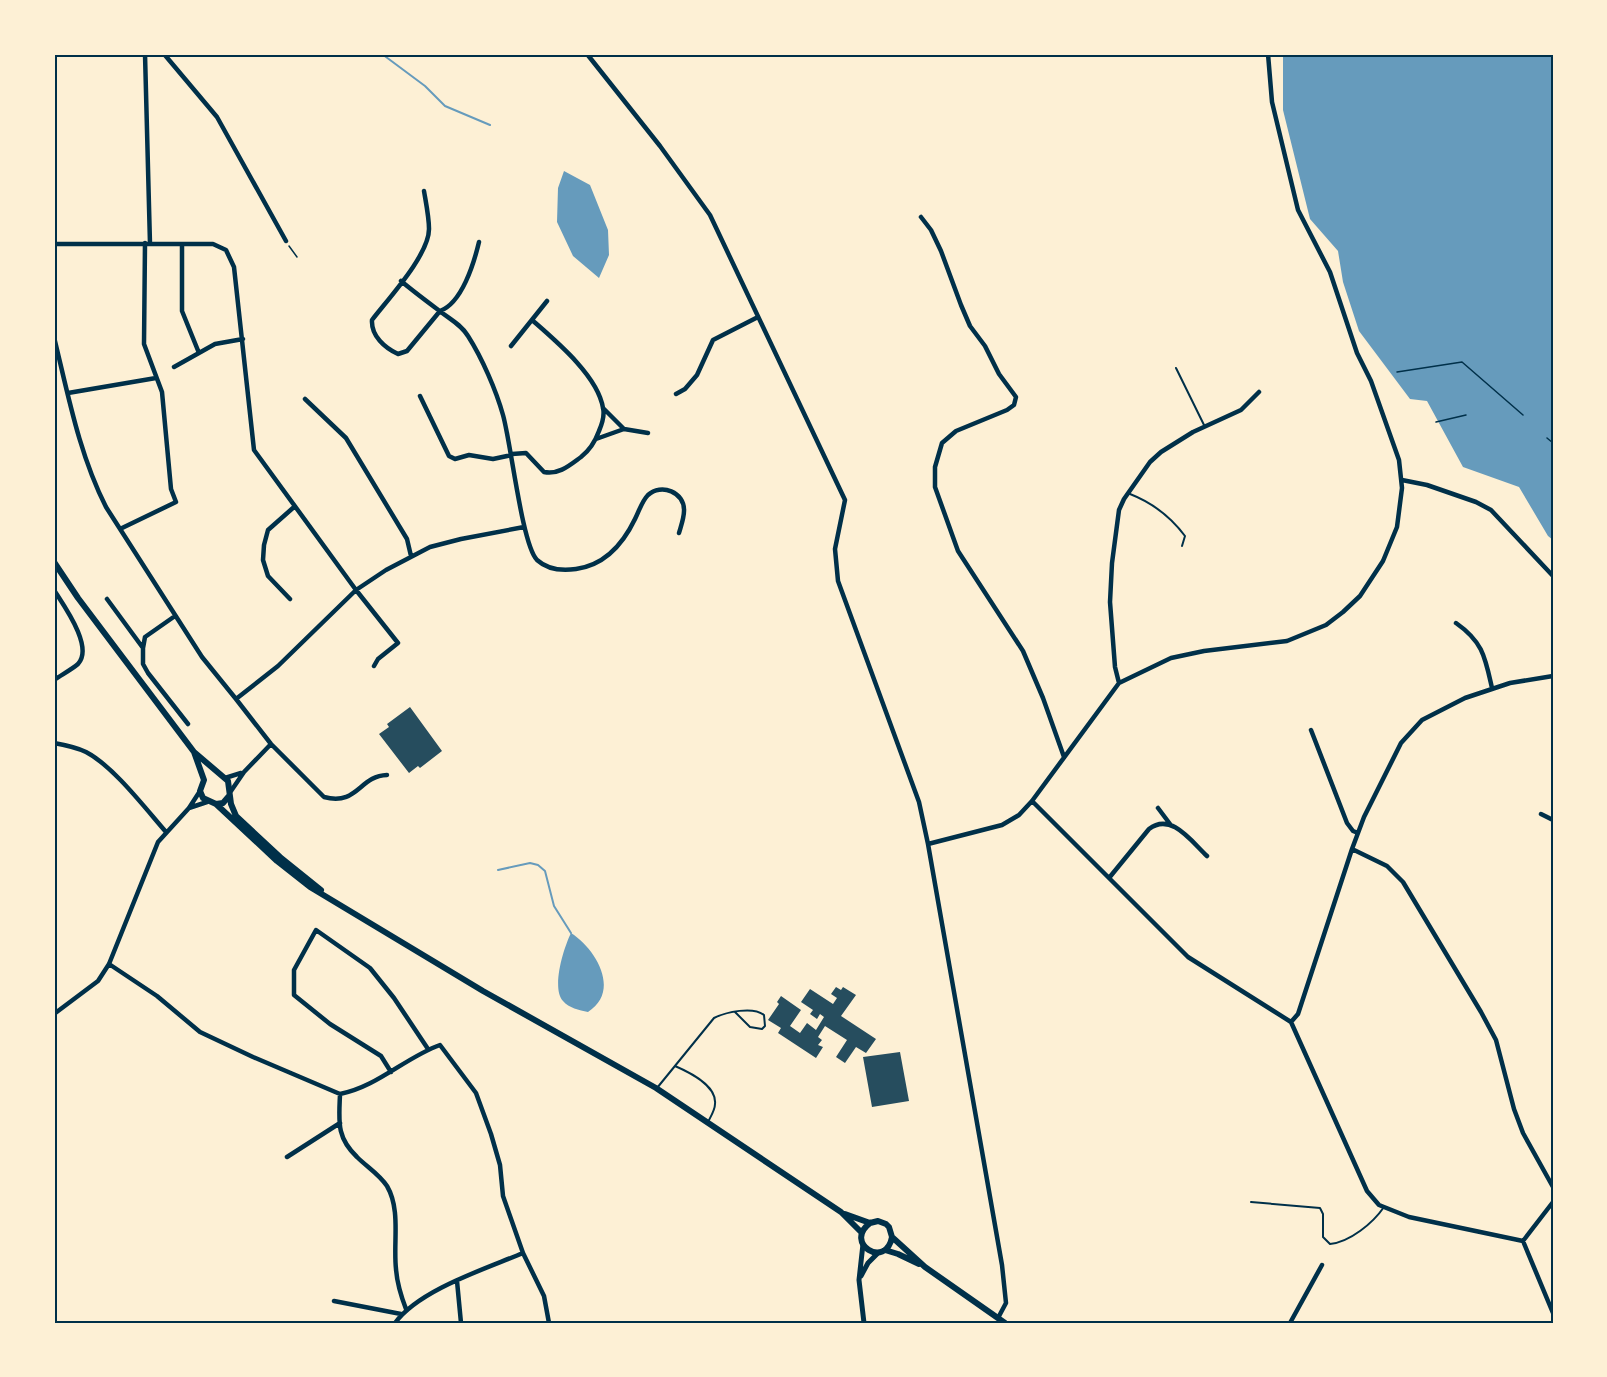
<svg xmlns="http://www.w3.org/2000/svg" width="1607" height="1377" font-family="Commissioner,sans-serif">
<style>
.water{fill:#669bbc}
.lines{fill:none;stroke-linecap:round;stroke-linejoin:round}
.stream{stroke:#669bbc;stroke-width:2}
.building{fill:#264d5e}
.path{stroke:#003049;stroke-width:1.5}
.service{stroke:#003049;stroke-width:2}
.minor{stroke:#003049;stroke-width:4.5}
.tertiary{stroke:#003049;stroke-width:5}
.secondary{stroke:#003049;stroke-width:6}
.neatline{fill:none;stroke:#003049;stroke-width:2}
</style>
<rect width="100%" height="100%" fill="#fdf0d5"/>
<path class="water" d="M 1283,54 L 1553,54 L 1553,540 L 1548,536 L 1519,487 L 1463,467 L 1427,401 L 1410,399 L 1359,331 L 1343,282 L 1338,251 L 1310,219 L 1283,110 Z
M 564,171 L 590,185 L 608,230 L 609,255 L 599,278 L 573,256 L 557,222 L 558,188 Z
M 571,933 C 596,949 621,991 588,1012 C 579,1010 569,1008 563,1001 C 551,988 564,947 571,933 Z"/>
<g class="lines">
<path class="stream" d="M 382,54 L 425,86 L 445,106 L 490,125
M 498,870 L 530,863 L 538,865 L 545,871 L 554,906 L 571,933"/>
</g>
<path class="building" d="M 410,707 L 442,751 L 420,768 L 418,766 L 409,773 L 379,734 L 389,727 L 387,724 Z
M 836,987 L 841,990 L 843,987 L 856,995 L 841,1016 L 876,1039 L 866,1053 L 856,1047 L 845,1063 L 836,1057 L 847,1040 L 825,1026 L 818,1037 L 822,1040 L 818,1045 L 823,1047 L 816,1058 L 778,1033 L 781,1028 L 768,1020 L 779,1004 L 777,1002 L 781,996 L 801,1010 L 790,1026 L 800,1033 L 807,1023 L 816,1030 L 824,1017 L 820,1014 L 817,1019 L 810,1014 L 813,1010 L 801,1002 L 810,989 L 833,1004 L 837,998 L 831,994 Z
M 900,1052 L 909,1101 L 872,1107 L 863,1057 Z"/>
<g class="lines">
<path class="path" d="M 289,246 L 297,257
M 1397,372 L 1462,362 L 1523,415
M 1436,422 L 1466,415
M 1547,438 L 1553,443"/>
<path class="service" d="M 1176,368 L 1205,427
M 1130,494 C 1153,503 1170,516 1185,536 L 1182,546
M 675,1066 C 689,1072 717,1086 715,1104 C 715,1110 711,1116 708,1122
M 657,1088 L 714,1018 C 726,1012 753,1006 764,1015 L 765,1026 L 762,1029 L 750,1027 L 735,1012
M 1251,1202 L 1320,1208 L 1323,1214 L 1323,1237 L 1330,1244 C 1350,1242 1373,1223 1384,1207"/>
<path class="minor" d="M 145,54 L 150,244
M 164,54 L 217,117 L 286,241
M 587,54 L 660,146 L 710,215 L 845,500 L 835,549 L 838,581 L 919,802 L 928,844 L 1002,1265 L 1006,1303 L 998,1318
M 424,191 C 426,203 429,217 429,229 C 429,255 388,299 372,320 C 371,336 385,348 398,354 L 407,351 L 440,311 C 462,303 474,263 479,242
M 921,217 L 931,230 L 941,251 L 961,305 L 970,326 L 985,346 L 999,374 L 1016,397 L 1014,405 L 1007,410 L 956,431 L 942,443 L 935,467 L 935,487 L 958,551 L 1023,651 L 1043,698 L 1064,757
M 54,244 L 213,244 L 226,250 L 234,267 L 254,450 L 356,590 L 398,643 L 378,659 L 374,666
M 182,244 L 182,311 L 199,353
M 401,281 C 413,291 425,300 437,309 C 448,318 461,324 468,336 C 482,358 496,390 503,415 C 511,443 522,545 537,560 C 548,570 562,571 576,569 C 605,565 623,544 635,519 C 639,511 642,501 648,495 C 661,483 685,492 684,511 C 684,518 681,526 679,533
M 54,337 C 68,394 79,454 106,507 L 202,657 L 236,699
M 511,346 L 547,301
M 174,367 L 215,344 L 243,339
M 68,393 L 156,378
M 676,394 L 685,389 L 697,375 L 713,340 L 758,317
M 420,396 L 449,456 L 455,459 L 469,455 L 493,459 L 512,455
M 305,399 L 346,438 L 407,539 L 411,556
M 603,408 L 624,429 L 648,433
M 596,439 L 624,429
M 512,454 L 526,453 L 544,472 C 559,475 570,465 581,457 C 590,450 595,442 599,431 C 602,424 605,416 603,408 C 598,376 556,341 532,320
M 1402,480 L 1427,485 L 1476,502 L 1491,510 L 1553,576
M 120,529 L 176,502 L 171,489 L 162,392 L 144,344 L 145,243
M 54,590 C 64,606 94,647 78,664 C 71,670 61,675 54,680
M 107,599 L 143,648 L 143,664 L 148,673 L 188,724
M 290,599 L 268,576 L 263,560 L 264,545 L 268,530 L 294,507
M 1456,623 C 1483,642 1485,657 1492,688
M 143,648 L 145,637 L 175,616
M 1119,683 L 1115,667 L 1110,602 L 1112,563 L 1119,510 L 1124,499 L 1150,462 L 1161,452 L 1193,432 L 1241,410 L 1259,392
M 1311,730 L 1347,823 L 1353,831 L 1358,833
M 54,743 C 65,745 76,747 86,752 C 113,766 145,808 166,832
M 387,775 C 359,776 358,806 324,797 L 271,744 L 236,699 L 278,666 L 356,590 L 386,570 L 430,547 L 461,539 L 524,527
M 225,778 L 241,773
M 231,791 L 244,772 L 271,744
M 1032,801 L 1188,957 L 1291,1022 L 1367,1191 L 1379,1205 L 1409,1217 L 1523,1241 L 1553,1313
M 189,808 L 207,802
M 1158,808 L 1170,824
M 1541,814 L 1553,820
M 928,844 L 1002,825 L 1019,815 L 1032,801 L 1119,683 L 1171,658 L 1204,651 L 1287,641 L 1326,625 L 1343,612 L 1360,596 L 1383,561 L 1397,527 L 1402,488 L 1399,460 L 1371,381 L 1357,353 L 1330,272 L 1298,210 L 1272,102 L 1268,54
M 1352,849 L 1387,866 L 1403,882 L 1481,1012 L 1496,1040 L 1514,1109 L 1523,1133 L 1553,1187
M 1109,878 L 1149,829 C 1171,812 1191,841 1207,856
M 109,964 L 157,996 L 200,1032 L 253,1057 L 340,1094 C 377,1087 406,1057 440,1045 L 476,1093 L 491,1134 L 500,1165 L 503,1196 L 523,1253 L 544,1296 L 549,1323
M 54,1014 L 98,981 L 109,964 L 158,842 L 189,808 L 200,791
M 1291,1022 L 1298,1014 L 1352,849 L 1364,817 L 1401,743 L 1422,720 L 1465,698 L 1510,683 L 1553,676
M 391,1072 L 381,1056 L 330,1024 L 294,995 L 294,970 L 316,930 L 370,968 L 394,998 L 428,1049
M 340,1094 C 339,1121 336,1137 357,1157 C 367,1167 379,1174 387,1186 C 401,1210 393,1242 396,1269 C 397,1283 401,1296 406,1309
M 287,1157 L 340,1123
M 1523,1241 L 1553,1202
M 457,1281 L 461,1323
M 334,1301 L 401,1314
M 395,1323 C 419,1290 485,1269 523,1253
M 1290,1323 L 1322,1265"/>
<path class="tertiary" d="M 863,1244 L 859,1280 L 864,1323
M 861,1276 L 868,1263 L 878,1253"/>
<path class="secondary" d="M 54,562 L 78,598 L 194,752 L 228,781 L 231,804 L 236,816 L 280,857 L 321,890
M 194,752 L 204,780 L 200,791 L 203,798 L 216,804 L 277,861 L 310,887 L 483,991 L 656,1088 L 841,1212 L 862,1233
M 216,804 L 223,803 L 229,796
M 845,1214 L 870,1223 L 878,1221 L 886,1224 L 889,1227 L 892,1237 L 925,1267 L 1005,1323
M 870,1223 C 843,1243 886,1270 892,1237
M 885,1250 L 898,1254 L 919,1264"/>
</g>
<rect width="1607" height="1377" fill="none" stroke="#fdf0d5" stroke-width="111"/>
<rect x="56" y="56" width="1496" height="1266" class="neatline"/>
</svg>
